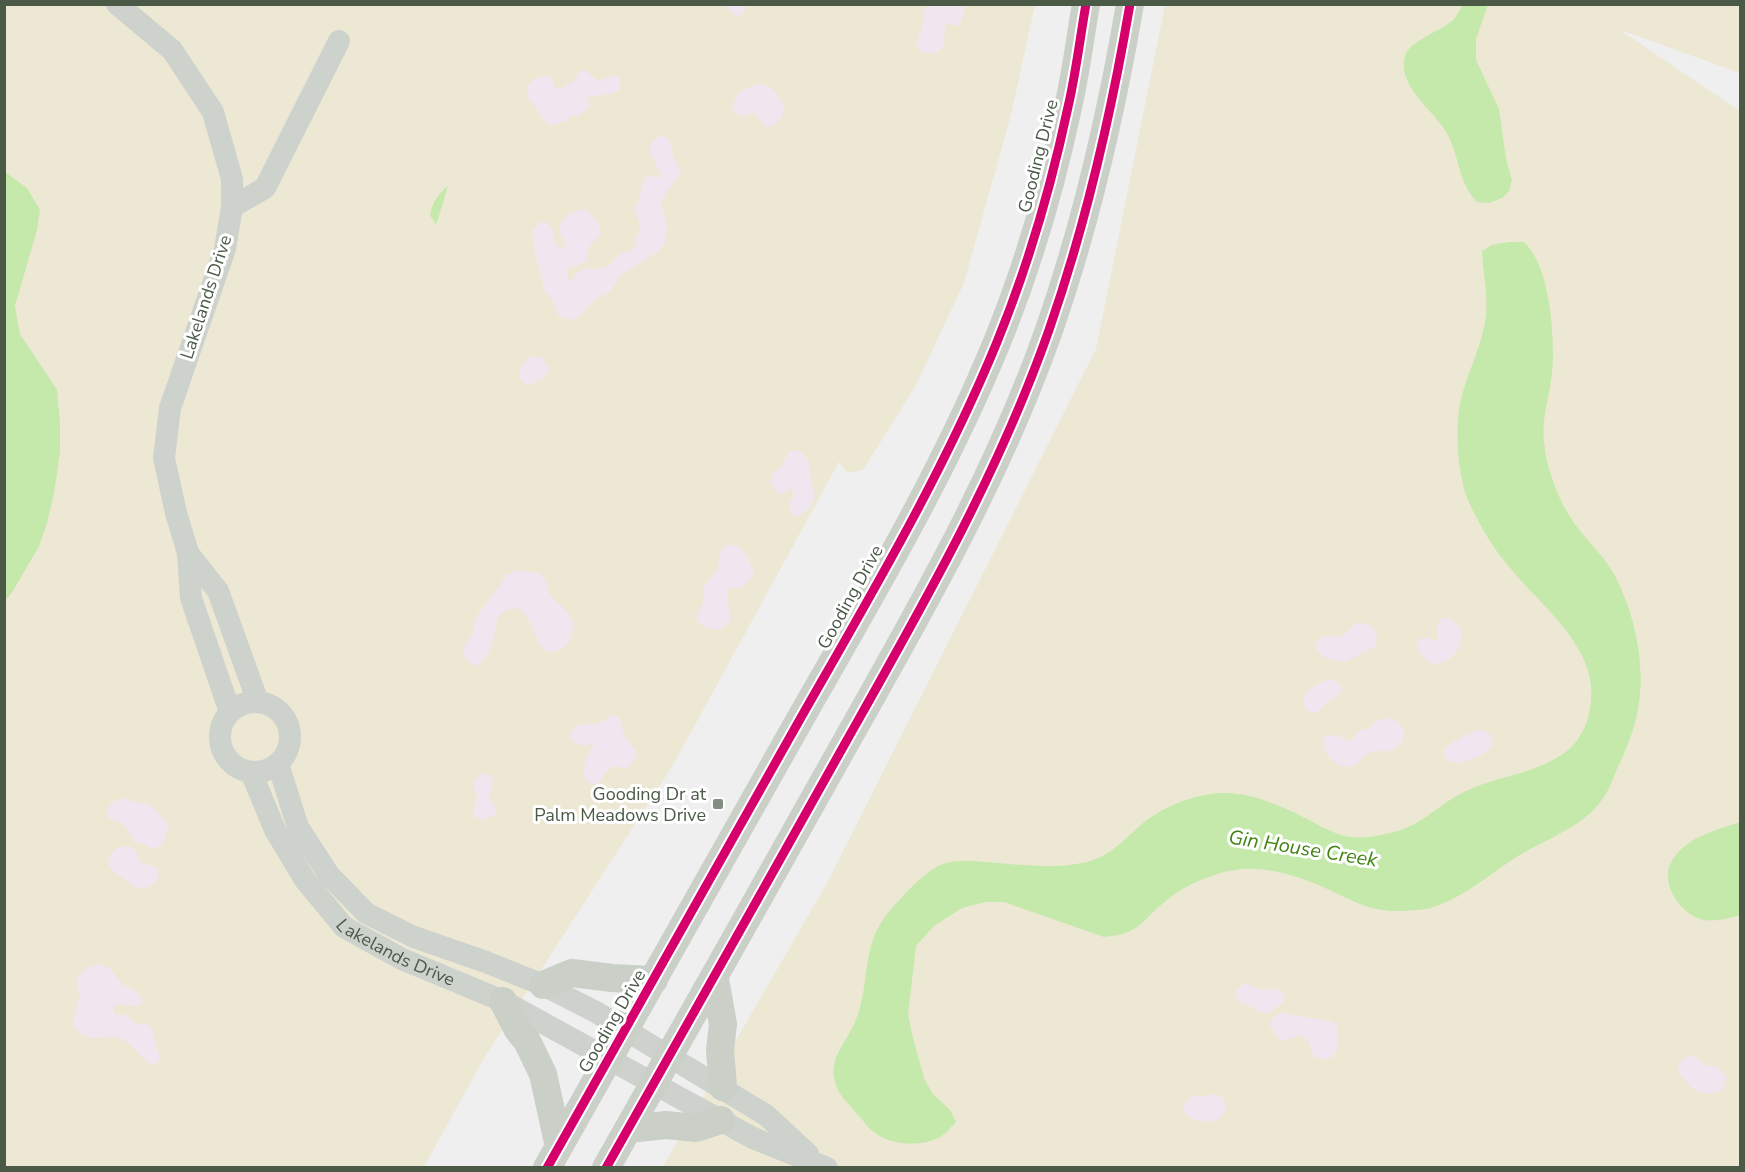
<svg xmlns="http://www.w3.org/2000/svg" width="1745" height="1172" font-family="'Nunito Sans',sans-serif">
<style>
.green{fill:#ede8d4}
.sand{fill:#f0e6f0}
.water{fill:#c4e9ab}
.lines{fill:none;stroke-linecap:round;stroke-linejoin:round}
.minor{stroke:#ced2cd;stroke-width:22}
.major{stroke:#cacfc8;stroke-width:28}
.cycleway-casing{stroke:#fff;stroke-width:13}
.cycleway{stroke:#d6006c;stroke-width:9}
.poi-dot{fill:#848e82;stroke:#fff;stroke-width:2}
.labels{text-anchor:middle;stroke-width:6;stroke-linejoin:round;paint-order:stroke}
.street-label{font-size:18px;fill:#4a5a47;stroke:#fff}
.poi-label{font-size:18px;fill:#4a5a47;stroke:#fff;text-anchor:end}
.water-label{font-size:20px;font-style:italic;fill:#428413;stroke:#fff}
</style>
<rect width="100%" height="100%" fill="#efeff0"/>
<path class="green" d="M 5,5 L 1035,5 L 1011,115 L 964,283 L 915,387 L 863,470 L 847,473 L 839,462 L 673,765 L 483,1060 L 424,1167 L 5,1168 Z
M 1165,5 L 1740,5 L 1740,73 L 1620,30 L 1740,111 L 1740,1167 L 662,1168 L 827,883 L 1096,349 Z"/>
<path class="sand" d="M 725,5 L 747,5 L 743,14 L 739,16 L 731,13 Z
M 929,5 L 965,5 L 964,13 L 959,26 L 947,23 L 945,25 L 944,44 L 941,50 L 936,53 L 922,53 L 916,45 L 924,20 L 922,12 Z
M 585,70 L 598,81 L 615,75 L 620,79 L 620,90 L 612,94 L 591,96 L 588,99 L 589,108 L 578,116 L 572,116 L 565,122 L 552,125 L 543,120 L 536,107 L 530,101 L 527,94 L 528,85 C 535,79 541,74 551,77 L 556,88 L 559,90 L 574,81 L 580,71 Z
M 757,84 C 772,84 778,93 784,106 C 784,117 778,126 766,127 L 755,113 L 742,116 L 734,112 L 732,106 L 740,91 Z
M 665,136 L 669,140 L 673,156 L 681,173 L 667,192 L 661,204 L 667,224 L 666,241 L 660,250 L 620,276 L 608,294 C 585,297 586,322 567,319 C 552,317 557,301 545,292 C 541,271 531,251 533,229 L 543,221 C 555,227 554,237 557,246 L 562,249 L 565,244 C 565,241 563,238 561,235 C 556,219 571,211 584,209 C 593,213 602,225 600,236 C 590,244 587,247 587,261 L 568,269 L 568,279 L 571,281 C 574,279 575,275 577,273 C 585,264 597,272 606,267 C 616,262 614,251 630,252 L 636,244 L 636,238 L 641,226 L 634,209 C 640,199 641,187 646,177 L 650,175 L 657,178 L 661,175 L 650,152 L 651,142 L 658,137 Z
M 531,356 L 543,358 L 549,369 L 544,378 L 528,385 L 520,380 C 517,370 523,362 531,356 Z
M 794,450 C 813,453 809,470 812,485 C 813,490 816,494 814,499 C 811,507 805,513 797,517 L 790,514 C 788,506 789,501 794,494 L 791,488 L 782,494 L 777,493 L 770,482 L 773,472 L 782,466 L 788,452 Z
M 726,545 L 739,546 L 747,556 L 754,573 C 750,581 746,585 738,589 L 729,587 C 724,598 731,608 731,620 C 723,634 701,632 696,617 L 703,603 L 704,587 L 717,570 L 721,550 Z
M 519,570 L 540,573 L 546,581 L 550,596 L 563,607 L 573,621 C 573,627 573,634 570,639 C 568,645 562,648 557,651 C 535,659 534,618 521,610 C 516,607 509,609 504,612 C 489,618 502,650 476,666 L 471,664 C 456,649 467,646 473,632 C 477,624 472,630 474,623 C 478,609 499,592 505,575 Z
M 1444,617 C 1490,629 1433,696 1416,645 L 1419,640 L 1424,637 L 1438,642 L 1437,623 Z
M 1359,622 L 1371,626 L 1377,634 L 1376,646 L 1345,662 C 1331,660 1320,659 1315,645 C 1322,633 1330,635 1342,637 L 1352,626 Z
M 1330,679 C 1338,682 1341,684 1341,692 L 1336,697 L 1327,702 L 1317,713 L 1307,711 C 1294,695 1316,684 1330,679 Z
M 610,716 L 616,716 L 622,721 C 622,726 622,731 624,735 C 631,748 647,752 627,768 L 614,766 L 607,771 L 599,784 L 590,784 L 583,776 C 583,764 589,753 594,744 L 593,742 L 587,746 L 576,744 L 570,738 C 573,718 589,727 602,722 C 605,720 607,717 610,716 Z
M 1384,718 C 1388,719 1394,719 1398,722 C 1408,730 1405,743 1394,749 C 1387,752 1379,750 1371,752 C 1363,755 1361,764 1352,766 C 1337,770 1320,753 1324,738 C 1333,732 1339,736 1348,741 L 1352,740 L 1359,731 L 1369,728 L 1377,721 Z
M 1477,730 C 1483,730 1486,730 1490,735 C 1501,750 1476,757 1466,761 C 1458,766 1439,761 1445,748 C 1447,744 1472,732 1477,730 Z
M 483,773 L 492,776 L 493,782 L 489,796 L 497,810 L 495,815 L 483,820 L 477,818 L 473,812 L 477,796 L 473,784 L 478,776 Z
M 123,798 L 131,802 L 147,803 C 152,806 166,820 169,825 L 162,846 L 153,849 L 144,844 L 135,842 C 126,827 128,826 110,819 L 107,814 L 110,803 Z
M 128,846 L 135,849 L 141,863 L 156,867 C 164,881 150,888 138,889 L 112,870 L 108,864 C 109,852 116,847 128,846 Z
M 98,964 C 112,966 112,973 120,981 C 129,992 140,986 142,1005 L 136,1006 L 115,1005 L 113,1011 L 115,1015 L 127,1015 L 135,1023 L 149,1025 L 153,1031 L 155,1044 L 160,1057 L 158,1062 L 153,1065 C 140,1060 137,1046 121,1039 C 108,1034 92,1043 80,1033 C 68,1024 76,1010 79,999 C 81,992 77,991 77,985 C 76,973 88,966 98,964 Z
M 1244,984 C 1251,984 1253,987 1259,989 C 1265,991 1272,988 1279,990 L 1284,996 L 1284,1001 C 1259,1024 1261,1008 1238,1001 L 1235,991 Z
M 1282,1013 L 1331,1021 L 1337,1025 C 1340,1045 1339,1066 1314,1057 L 1309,1042 L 1305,1037 L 1298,1036 L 1283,1041 L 1279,1039 L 1269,1025 L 1272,1019 Z
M 1693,1056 L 1708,1066 L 1717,1066 L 1727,1077 L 1723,1089 C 1703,1102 1686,1086 1677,1068 L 1685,1057 Z
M 1213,1094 L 1223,1097 L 1227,1110 L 1217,1121 C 1198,1124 1166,1112 1195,1095 L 1206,1097 Z"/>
<path class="water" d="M 1463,4 L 1488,5 L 1476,39 L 1476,60 L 1499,109 L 1506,159 L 1512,180 L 1509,191 L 1502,198 L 1489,203 L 1477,202 C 1456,180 1460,151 1443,127 C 1429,107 1397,84 1405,56 C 1409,41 1441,31 1453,20 C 1457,16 1460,9 1463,4 Z
M 5,172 L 27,188 L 40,210 L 37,230 L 15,306 L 20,334 L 57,390 L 60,423 L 60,452 L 54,493 L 47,523 L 39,546 L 13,591 L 5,601 Z
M 448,186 L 436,225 L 430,215 C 433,202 437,195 448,186 Z
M 1509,242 L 1524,242 C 1549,266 1553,324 1553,357 C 1553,379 1547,400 1544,421 C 1542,438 1546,461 1552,478 C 1559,500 1570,520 1586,538 C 1596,550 1606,560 1614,574 C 1635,613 1646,666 1638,709 C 1634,731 1626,750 1617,769 C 1612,781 1607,795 1598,805 C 1581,825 1553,837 1530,849 C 1497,867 1467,897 1431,908 C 1422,910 1411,910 1402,911 C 1370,912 1353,901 1325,888 C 1301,877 1269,867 1241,869 C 1215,872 1187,884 1167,900 C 1141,920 1141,934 1104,937 L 1004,902 L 986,902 L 962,908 L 934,926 L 916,946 L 908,1015 L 913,1038 L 924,1078 L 932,1093 L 950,1110 L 956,1122 C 950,1128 945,1135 938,1138 C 920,1147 891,1145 875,1133 C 868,1128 864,1121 858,1115 C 850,1105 838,1095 835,1082 C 828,1058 847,1042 855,1022 C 871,985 860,946 888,913 C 901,898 924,871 943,864 C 955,860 971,861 984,862 C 1019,864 1065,872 1098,858 C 1115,851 1129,835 1143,823 C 1163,807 1193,795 1219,793 C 1247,792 1272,802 1297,814 C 1314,822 1331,834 1350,837 C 1366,839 1383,835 1398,831 C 1422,824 1440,804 1462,793 C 1495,775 1538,775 1568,750 C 1583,737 1590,719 1591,700 C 1596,646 1542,607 1512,570 C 1494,550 1479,525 1468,500 C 1457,475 1454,422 1462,395 C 1469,369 1483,343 1486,316 C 1488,294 1483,273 1482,251 L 1492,245 Z
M 1740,822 L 1740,915 C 1727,919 1709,924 1695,917 C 1676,907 1659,879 1673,859 C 1688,836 1717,830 1740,822 Z"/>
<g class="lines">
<g class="minor">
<path d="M 117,4 L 172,50 L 213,112 L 232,179 L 232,207 L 225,249 L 170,408 L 164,458 L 176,513 L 188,553 L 191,598 L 230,712"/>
<path d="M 232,207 L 265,188 L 339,41"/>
<path d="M 188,553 L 218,591 L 258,702"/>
<circle cx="255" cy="737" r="35"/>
<path d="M 278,764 L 298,827 L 329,875 L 366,913 L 414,937 L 486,962 L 543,985 L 596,1012 L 766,1115 L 808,1154"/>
<path id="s1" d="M 251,772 L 275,830 L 305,880 L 344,927 L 402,959 L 503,1001 L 753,1138 L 827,1168"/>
</g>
<path class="major" d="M 715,979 L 723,1024 L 720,1050 L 723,1087
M 543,985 L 572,973 L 612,978 L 654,980
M 503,1001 L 518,1030 L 527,1041 L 543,1074 L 559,1147
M 628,1129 L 666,1125 L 696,1128 L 721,1120
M 547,1168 C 631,1019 715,870 799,721 C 869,598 943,474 997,342 C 1028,266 1051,187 1068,107 C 1076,73 1080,38 1086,4
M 606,1168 C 687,1025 767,883 847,740 C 922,607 998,475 1049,330 C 1086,224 1111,115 1130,4"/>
<g class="cycleway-casing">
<path id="cycleway" d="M 547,1168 C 631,1019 715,870 799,721 C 869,598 943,474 997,342 C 1028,266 1051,187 1068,107 C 1076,73 1080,38 1086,4
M 606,1168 C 687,1025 767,883 847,740 C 922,607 998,475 1049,330 C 1086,224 1111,115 1130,4"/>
</g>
<use href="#cycleway" class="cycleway"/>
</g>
<rect class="poi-dot" x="712" y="798" width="12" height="12" rx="3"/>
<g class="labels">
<g class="street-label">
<text transform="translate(1038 156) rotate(-76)" y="6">Gooding Drive</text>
<text transform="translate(206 297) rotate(-72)" y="6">Lakelands Drive</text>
<text transform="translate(850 597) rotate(-61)" y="6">Gooding Drive</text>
<text dy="6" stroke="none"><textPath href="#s1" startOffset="240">Lakelands Drive</textPath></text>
<text transform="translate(612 1021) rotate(-60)" y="6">Gooding Drive</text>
</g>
<g class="poi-label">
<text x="706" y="800">Gooding Dr at<tspan x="706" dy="21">Palm Meadows Drive</tspan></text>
</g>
<g class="water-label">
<text transform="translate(1303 848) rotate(9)" y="7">Gin House Creek</text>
</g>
</g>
<rect width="1745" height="1172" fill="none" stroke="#4a5a47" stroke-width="12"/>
</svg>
